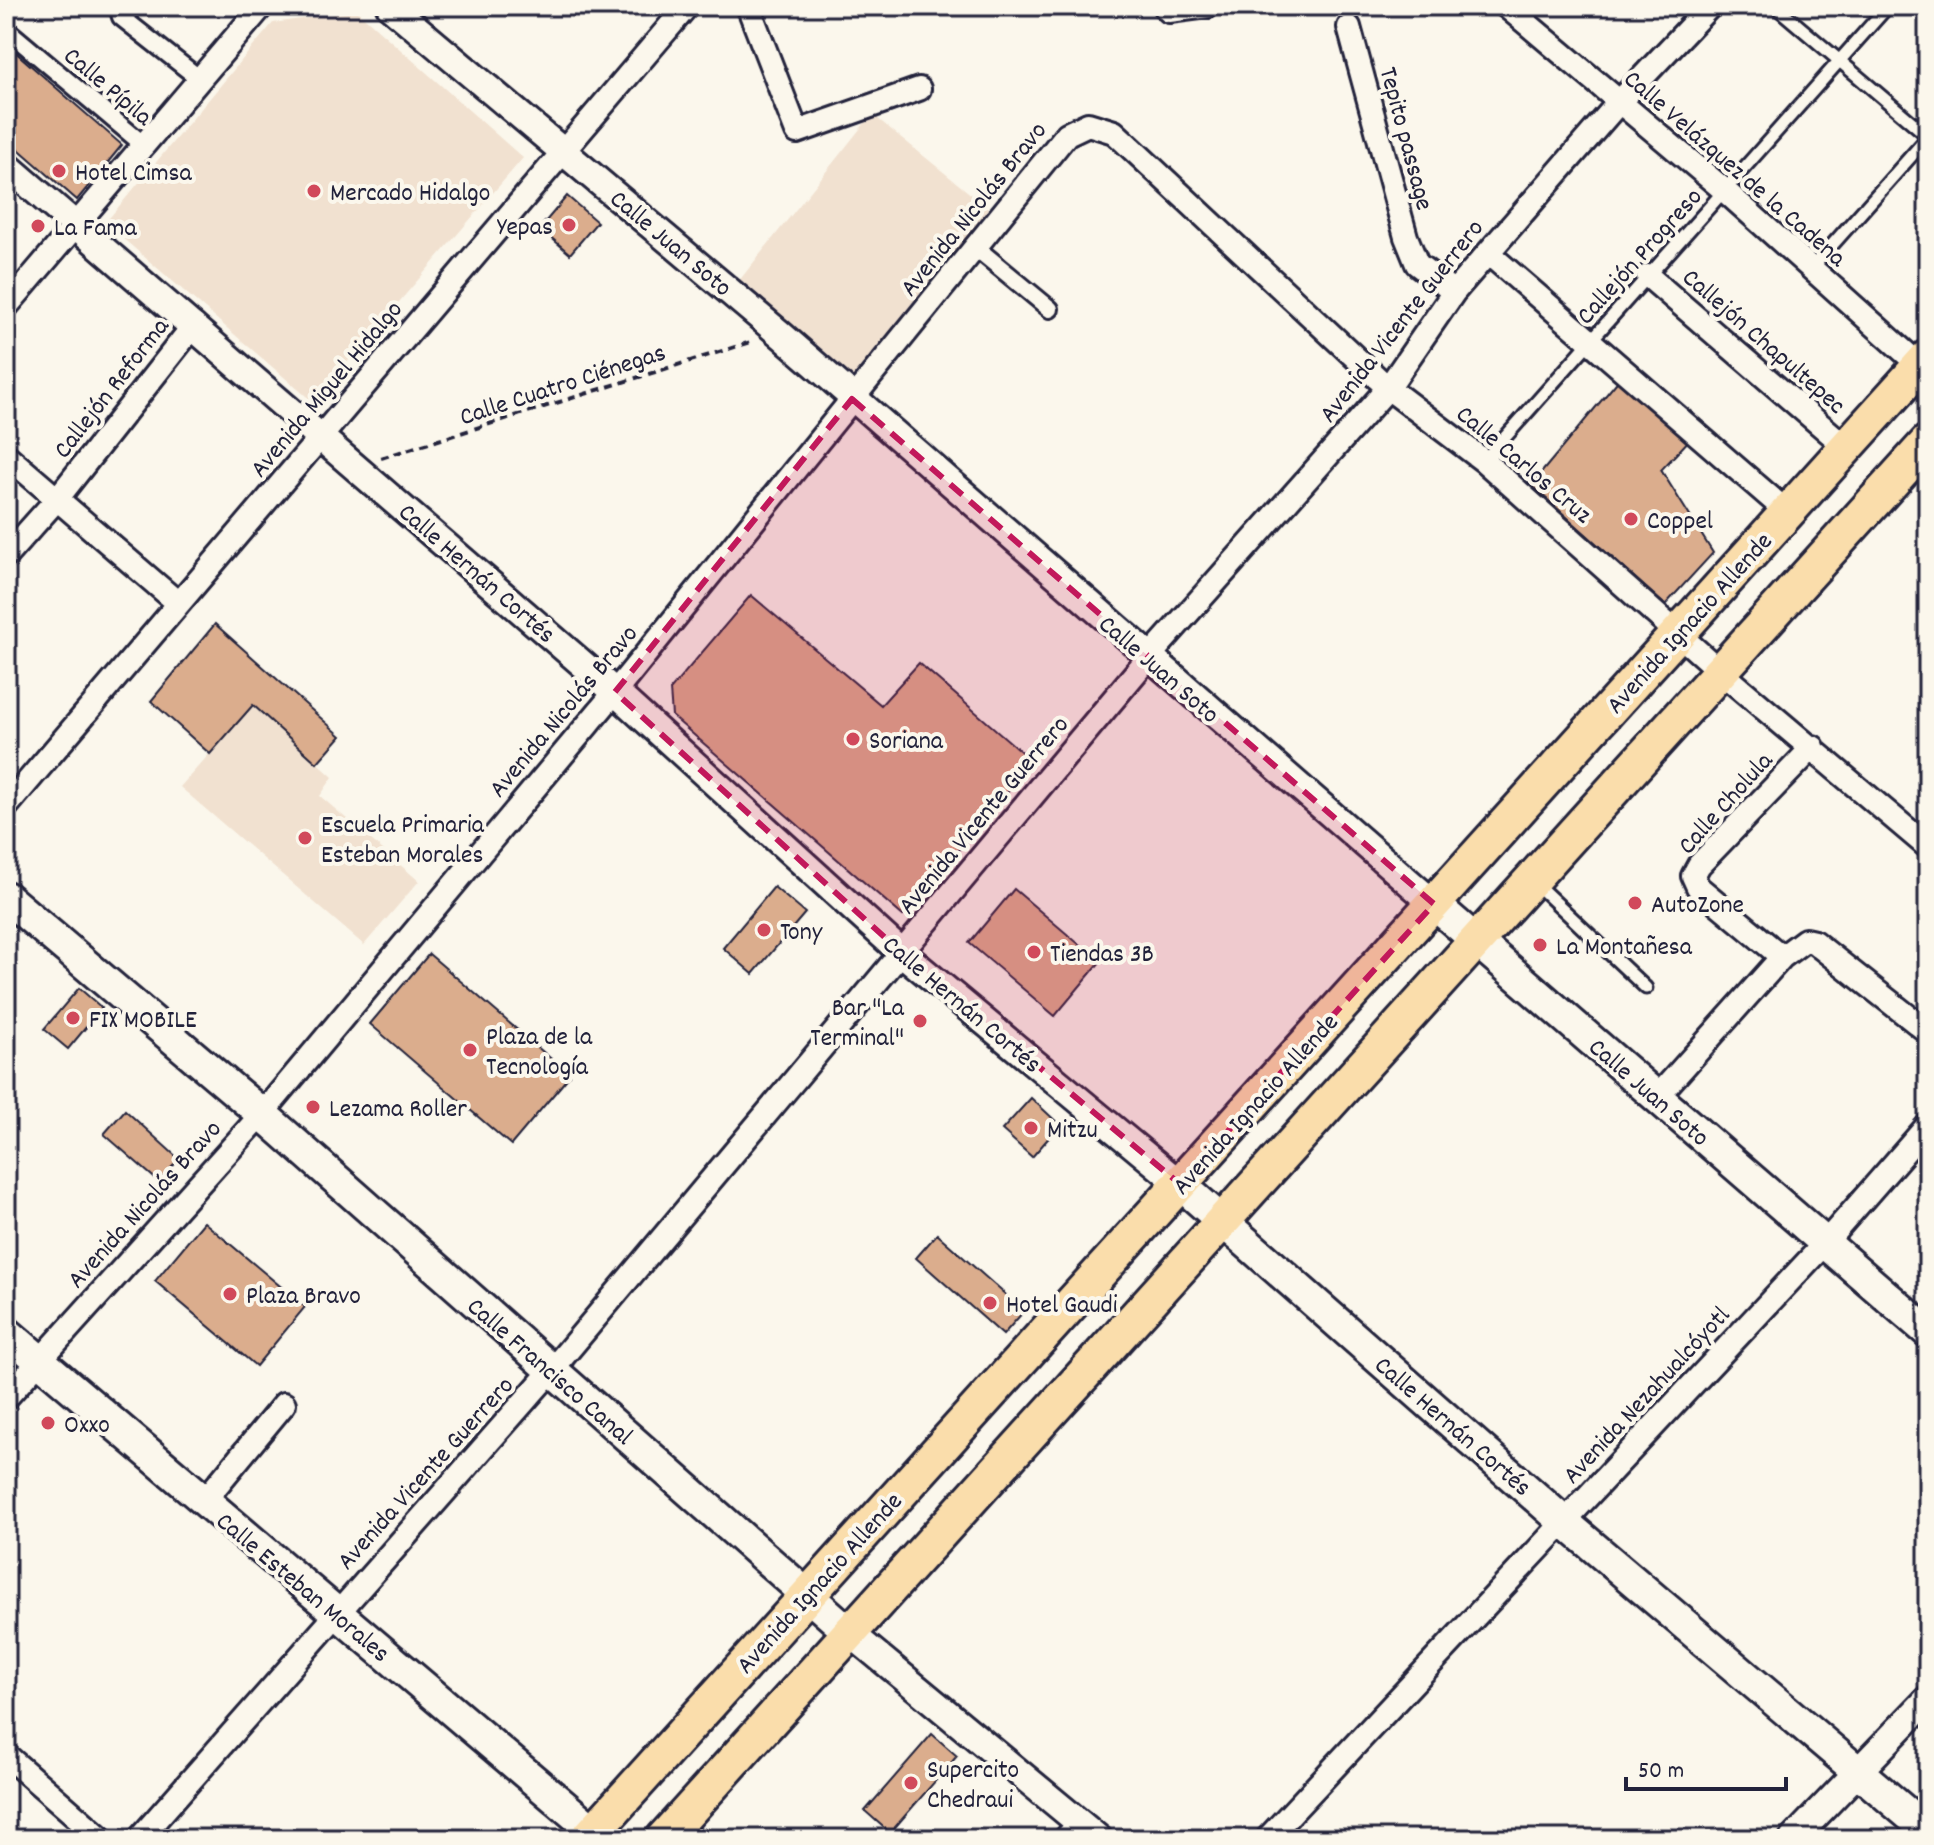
<svg xmlns="http://www.w3.org/2000/svg" width="1934" height="1845" font-family="Dekko,sans-serif">
<style>
.built{fill:#f1e1d0}
.building{fill:#dbad8d;stroke:#22223b;stroke-width:2}
.lines{fill:none;stroke-linecap:round;stroke-linejoin:round}
.service-casing{stroke:#22223b;stroke-width:17}
.pedestrian-casing{stroke:#22223b;stroke-width:22}
.minor-casing{stroke:#22223b;stroke-width:28}
.tertiary-casing{stroke:#22223b;stroke-width:32}
.secondary-casing{stroke:#22223b;stroke-width:36}
.primary-casing{stroke:#22223b;stroke-width:40}
.path{stroke:#22223b;stroke-width:4;stroke-dasharray:8 6;stroke-linecap:butt}
.service{stroke:#fbf7ec;stroke-width:11}
.pedestrian{stroke:#fbf7ec;stroke-width:16}
.minor{stroke:#fbf7ec;stroke-width:22}
.tertiary{stroke:#fbf7ec;stroke-width:26}
.secondary{stroke:#fbf7ec;stroke-width:30}
.primary{stroke:#faddab;stroke-width:34}
.marked{fill:#c2185b;fill-opacity:0.2;stroke:#c2185b;stroke-width:6;stroke-dasharray:16 10;stroke-linejoin:round}
.poi-dot{fill:#d1495b;stroke:#fbf7ec;stroke-width:3}
.labels{text-anchor:middle;stroke-width:8;stroke-linejoin:round;paint-order:stroke}
.street-label{font-size:26px;fill:#22223b;stroke:#fbf7ec}
.poi-label{font-size:26px;fill:#22223b;stroke:#fbf7ec;text-anchor:start}
</style>
<rect width="100%" height="100%" fill="#fbf7ec"/>
<filter id="ink" filterUnits="userSpaceOnUse"><feTurbulence type="fractalNoise" baseFrequency=".0125" numOctaves="2"/><feDisplacementMap in="SourceGraphic" scale="16" xChannelSelector="R" yChannelSelector="G"/><feConvolveMatrix kernelMatrix="1 2 1 2 8 2 1 2 1" color-interpolation-filters="sRGB"/></filter>
<g filter="url(#ink)">
<path class="built" d="M 357,11 L 523,158 L 313,402 L 105,223 L 273,23 Z
M 872,114 L 989,209 L 855,383 L 738,282 Z
M 253,705 L 333,777 L 320,796 L 419,881 L 364,945 L 180,787 Z"/>
<path class="building" d="M 6,44 L 122,145 L 77,200 L 6,138 Z
M 567,196 L 597,222 L 570,254 L 540,228 Z
M 1621,377 L 1692,437 L 1661,470 L 1713,553 L 1665,605 L 1531,485 Z
M 751,595 L 881,705 L 919,663 L 1033,762 L 903,916 L 672,716 L 670,690 Z
M 215,624 L 341,736 L 317,763 L 253,705 L 210,754 L 151,701 Z
M 774,887 L 805,913 L 753,974 L 723,948 Z
M 1014,889 L 1100,962 L 1055,1016 L 969,943 Z
M 429,954 L 570,1075 L 511,1145 L 370,1024 Z
M 79,988 L 102,1008 L 68,1049 L 44,1029 Z
M 1031,1098 L 1060,1125 L 1032,1157 L 1002,1130 Z
M 125,1110 L 179,1159 L 159,1182 L 104,1134 Z
M 204,1222 L 305,1307 L 256,1366 L 155,1281 Z
M 937,1234 L 1024,1311 L 1003,1335 L 916,1258 Z
M 932,1734 L 957,1756 L 890,1833 L 865,1811 Z"/>
<g class="lines">
<g class="service-casing">
<path id="service" d="M 1775,6 L 1928,136
M 1810,270 L 1928,137
M 1484,461 L 1888,6
M 1533,881 L 1646,988"/>
</g>
<g class="pedestrian-casing">
<path id="pedestrian" d="M 118,6 L 121,17 L 201,80
M 6,29 L 145,146
M 975,247 L 1050,309"/>
</g>
<g class="minor-casing">
<path id="minor" d="M 748,6 L 797,132 L 919,89
M 1164,6 L 1169,11 L 1208,6
M 1506,6 L 1724,190 L 1928,373
M 1349,27 L 1406,237 L 1417,264 L 1454,292
M 1488,253 L 1786,511
M 1648,276 L 1846,447
M 6,307 L 262,6
M 6,455 L 178,603
M 6,556 L 57,499 L 194,325
M 6,807 L 687,6
M 1782,957 L 1698,887 L 1693,876 L 1699,865 L 1813,747
M 1657,1097 L 1782,957 L 1805,940 L 1814,942 L 1928,1032
M 6,1398 L 262,1114 L 615,692 L 1067,134 L 1088,124 L 1114,132 L 1388,388 L 1484,461 L 1722,673 L 1928,847
M 204,1501 L 284,1404
M 6,1755 L 102,1839
M 139,1839 L 551,1371 L 1148,658 L 1388,388 L 1454,292 L 1620,101 L 1710,6
M 1065,1839 L 1081,1822
M 1267,1839 L 1825,1243 L 1928,1125"/>
</g>
<g class="tertiary-casing">
<path id="tertiary" d="M 390,6 L 779,333 L 1434,904
M 6,165 L 615,692 L 902,953 L 1180,1184
M 849,1632 L 1099,1839
M 1793,1839 L 1928,1699"/>
</g>
<g class="secondary-casing">
<path id="secondary" d="M 6,897 L 262,1114 L 849,1632
M 1434,904 L 1928,1332
M 1180,1184 L 1564,1522 L 1928,1831
M 6,1332 L 603,1839"/>
</g>
<g class="primary-casing">
<path id="primary" d="M 587,1839 L 1928,357
M 663,1839 L 1928,442"/>
</g>
<path class="path" d="M 381,458 L 754,341"/>
<use href="#service" class="service"/>
<use href="#pedestrian" class="pedestrian"/>
<use href="#minor" class="minor"/>
<use href="#tertiary" class="tertiary"/>
<use href="#secondary" class="secondary"/>
<use href="#primary" class="primary"/>
</g>
</g>
<path class="marked" d="M 852,399 L 1434,904 L 1180,1184 L 902,953 L 615,692 Z"/>
<g class="poi-dot">
<circle cx="59" cy="171" r="8"/>
<circle cx="314" cy="191" r="8"/>
<circle cx="569" cy="225" r="8"/>
<circle cx="38" cy="226" r="8"/>
<circle cx="1631" cy="519" r="8"/>
<circle cx="853" cy="739" r="8"/>
<circle cx="305" cy="838" r="8"/>
<circle cx="1635" cy="903" r="8"/>
<circle cx="764" cy="930" r="8"/>
<circle cx="1540" cy="945" r="8"/>
<circle cx="1034" cy="952" r="8"/>
<circle cx="73" cy="1018" r="8"/>
<circle cx="920" cy="1021" r="8"/>
<circle cx="470" cy="1050" r="8"/>
<circle cx="313" cy="1107" r="8"/>
<circle cx="1031" cy="1128" r="8"/>
<circle cx="230" cy="1294" r="8"/>
<circle cx="990" cy="1303" r="8"/>
<circle cx="48" cy="1423" r="8"/>
<circle cx="911" cy="1783" r="8"/>
</g>
<g class="labels">
<g class="street-label">
<text transform="translate(109 85) rotate(40)" y="9">Calle Pípila</text>
<text transform="translate(1408 138) rotate(75)" y="9">Tepito passage</text>
<text transform="translate(1736 167) rotate(41)" y="9">Calle Velázquez de la Cadena</text>
<text transform="translate(972 208) rotate(-51)" y="9">Avenida Nicolás Bravo</text>
<text transform="translate(672 242) rotate(40)" y="9">Calle Juan Soto</text>
<text transform="translate(1638 255) rotate(-48)" y="9">Callejón Progreso</text>
<text transform="translate(1400 320) rotate(-52)" y="9">Avenida Vicente Guerrero</text>
<text transform="translate(1765 340) rotate(41)" y="9">Callejón Chapultepec</text>
<text transform="translate(562 383) rotate(-18)" y="9">Calle Cuatro Ciénegas</text>
<text transform="translate(110 387) rotate(-52)" y="9">Callejón Reforma</text>
<text transform="translate(325 388) rotate(-50)" y="9">Avenida Miguel Hidalgo</text>
<text transform="translate(1525 463) rotate(40)" y="9">Calle Carlos Cruz</text>
<text transform="translate(478 572) rotate(41)" y="9">Calle Hernán Cortés</text>
<text transform="translate(1688 622) rotate(-48)" y="9">Avenida Ignacio Allende</text>
<text transform="translate(1160 668) rotate(41)" y="9">Calle Juan Soto</text>
<text transform="translate(562 710) rotate(-50)" y="9">Avenida Nicolás Bravo</text>
<text transform="translate(1724 802) rotate(-48)" y="9">Calle Cholula</text>
<text transform="translate(982 814) rotate(-50)" y="9">Avenida Vicente Guerrero</text>
<text transform="translate(963 1003) rotate(40)" y="9">Calle Hernán Cortés</text>
<text transform="translate(1650 1091) rotate(41)" y="9">Calle Juan Soto</text>
<text transform="translate(1254 1103) rotate(-48)" y="9">Avenida Ignacio Allende</text>
<text transform="translate(143 1203) rotate(-48)" y="9">Avenida Nicolás Bravo</text>
<text transform="translate(551 1370) rotate(41)" y="9">Calle Francisco Canal</text>
<text transform="translate(1645 1394) rotate(-47)" y="9">Avenida Nezahualcóyotl</text>
<text transform="translate(1454 1425) rotate(41)" y="9">Calle Hernán Cortés</text>
<text transform="translate(424 1472) rotate(-48)" y="9">Avenida Vicente Guerrero</text>
<text transform="translate(818 1582) rotate(-48)" y="9">Avenida Ignacio Allende</text>
<text transform="translate(304 1586) rotate(40)" y="9">Calle Esteban Morales</text>
</g>
<g class="poi-label">
<text x="75" y="180">Hotel Cimsa</text>
<text x="330" y="200">Mercado Hidalgo</text>
<text x="553" y="234" text-anchor="end">Yepas</text>
<text x="54" y="235">La Fama</text>
<text x="1647" y="528">Coppel</text>
<text x="869" y="748">Soriana</text>
<text x="321" y="832">Escuela Primaria<tspan x="321" dy="30">Esteban Morales</tspan></text>
<text x="1651" y="912">AutoZone</text>
<text x="780" y="939">Tony</text>
<text x="1556" y="954">La Montañesa</text>
<text x="1050" y="961">Tiendas 3B</text>
<text x="904" y="1015" text-anchor="end">Bar "La<tspan x="904" dy="30">Terminal"</tspan></text>
<text x="89" y="1027">FIX MOBILE</text>
<text x="486" y="1044">Plaza de la<tspan x="486" dy="30">Tecnología</tspan></text>
<text x="329" y="1116">Lezama Roller</text>
<text x="1047" y="1137">Mitzu</text>
<text x="246" y="1303">Plaza Bravo</text>
<text x="1006" y="1312">Hotel Gaudi</text>
<text x="64" y="1432">Oxxo</text>
<text x="927" y="1777">Supercito<tspan x="927" dy="30">Chedraui</tspan></text>
</g>
</g>
<rect width="1934" height="1845" fill="none" stroke="#fbf7ec" stroke-width="32"/>
<rect x="16" y="16" width="1902" height="1813" fill="none" stroke="#22223b" stroke-width="3" filter="url(#ink)"/>
<path d="M1626 1777v12h160v-12" fill="none" stroke="#22223b" stroke-width="4"/>
<text x="1638" y="1777" font-size="24" fill="#22223b" stroke="#fbf7ec" stroke-width="6" paint-order="stroke">50 m</text>
</svg>
